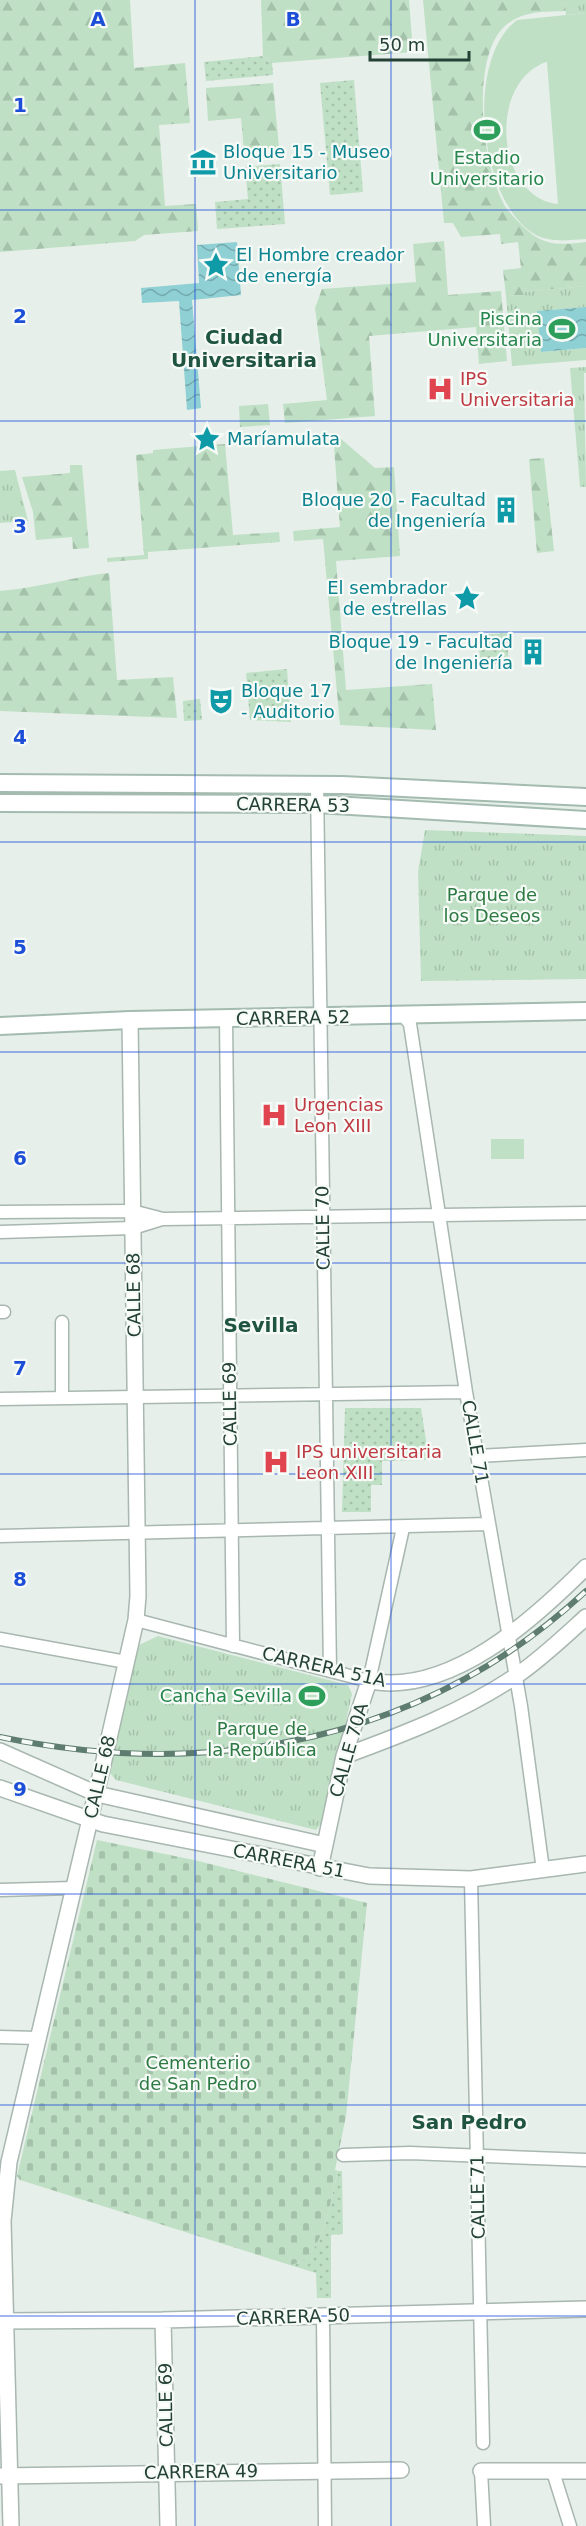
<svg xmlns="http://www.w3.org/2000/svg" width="586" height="2526" font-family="'DejaVu Sans',sans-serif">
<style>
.grass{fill:url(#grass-dots)}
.forest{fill:url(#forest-firs)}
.cemetery{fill:url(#cemetery-stones)}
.park{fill:url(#park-tufts)}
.pitch{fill:#bfe0c4;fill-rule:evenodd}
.water{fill:url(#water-waves)}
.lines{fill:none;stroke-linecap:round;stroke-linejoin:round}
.minor-casing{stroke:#a8b7b0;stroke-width:15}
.tertiary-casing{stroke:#a8b7b0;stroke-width:18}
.secondary-casing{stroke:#a4bbb0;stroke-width:20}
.minor{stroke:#fff;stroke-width:12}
.tertiary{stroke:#fff;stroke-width:15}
.secondary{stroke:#fff;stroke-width:16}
.rail-casing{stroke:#5f7c71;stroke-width:6}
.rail{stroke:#f7fbf8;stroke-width:4;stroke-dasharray:11;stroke-linecap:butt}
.grid{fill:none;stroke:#1d4ed8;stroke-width:1.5;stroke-opacity:0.55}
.labels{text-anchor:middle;stroke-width:4.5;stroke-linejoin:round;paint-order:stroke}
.culture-label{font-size:18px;fill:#0d838f;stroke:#f7fbf8;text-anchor:start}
.leisure-label{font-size:18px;fill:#27864d;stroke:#f7fbf8;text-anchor:end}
.health-label{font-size:18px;fill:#be3a42;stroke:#f7fbf8;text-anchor:start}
.street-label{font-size:18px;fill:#244136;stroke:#f7fbf8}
.park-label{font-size:18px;fill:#2d7943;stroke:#f7fbf8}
.neighbourhood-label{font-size:20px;font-weight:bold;fill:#1f5442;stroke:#f7fbf8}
.grid-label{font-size:20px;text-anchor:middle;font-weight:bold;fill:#1d4ed8;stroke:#f7fbf8;stroke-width:4.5;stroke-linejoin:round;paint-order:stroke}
</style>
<defs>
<pattern id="grass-dots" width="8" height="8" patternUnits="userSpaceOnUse" patternTransform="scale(1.5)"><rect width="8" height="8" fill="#bfe0c4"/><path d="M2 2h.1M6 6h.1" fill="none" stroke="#a4c1a9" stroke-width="1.8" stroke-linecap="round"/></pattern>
<pattern id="forest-firs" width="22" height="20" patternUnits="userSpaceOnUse" patternTransform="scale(1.5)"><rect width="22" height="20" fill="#bfe0c4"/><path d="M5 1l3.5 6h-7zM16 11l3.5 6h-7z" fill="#a4c1a9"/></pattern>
<pattern id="cemetery-stones" width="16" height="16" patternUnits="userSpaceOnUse" patternTransform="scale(1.5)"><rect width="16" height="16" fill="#bfe0c4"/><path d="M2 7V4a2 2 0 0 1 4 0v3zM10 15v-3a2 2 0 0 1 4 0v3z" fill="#a4c1a9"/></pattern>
<pattern id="park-tufts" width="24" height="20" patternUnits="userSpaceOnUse" patternTransform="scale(1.5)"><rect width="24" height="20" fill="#bfe0c4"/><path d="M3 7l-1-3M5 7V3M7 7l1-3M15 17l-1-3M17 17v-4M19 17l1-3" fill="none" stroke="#a4c1a9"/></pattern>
<pattern id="water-waves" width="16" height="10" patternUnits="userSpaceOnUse" patternTransform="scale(1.5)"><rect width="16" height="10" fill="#8ed0d4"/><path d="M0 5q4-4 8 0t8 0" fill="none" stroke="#74aaad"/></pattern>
</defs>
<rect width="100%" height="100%" fill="#e6efea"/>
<path class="grass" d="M 263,56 L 272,63 L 273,75 L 206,81 L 204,62 Z
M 354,80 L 363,192 L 330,195 L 320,83 Z
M 280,164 L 285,224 L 217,229 L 215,202 L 248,199 L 245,167 Z
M 507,633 L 509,668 L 505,668 L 504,663 L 485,664 L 485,670 L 481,670 L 478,635 Z
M 287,669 L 291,722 L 250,720 L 246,673 Z
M 200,699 L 202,720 L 184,721 L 183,701 Z
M 345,1408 L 421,1408 L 429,1460 L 382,1461 L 382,1485 L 371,1485 L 371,1512 L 342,1512 Z
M 338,2171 L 342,2171 L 343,2234 L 331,2235 L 331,2298 L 317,2298 L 316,2273 L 290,2265 C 324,2261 330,2200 338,2171 Z"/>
<path class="forest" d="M 0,0 L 130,0 L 134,68 L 185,63 L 190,123 L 159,125 L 165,206 L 196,204 L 198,231 L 144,235 L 135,241 L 0,252 Z
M 261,0 L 409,0 L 413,52 L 272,63 L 263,56 Z
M 423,0 L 565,0 L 566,11 C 544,12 523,10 505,26 C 469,58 482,172 507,209 C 514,218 524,228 533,235 C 550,247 567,244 586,242 L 586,286 L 526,292 L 526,295 L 506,296 L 503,270 L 521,268 L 518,242 L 501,244 L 500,234 L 461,237 L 453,223 L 444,223 Z
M 273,83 L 279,148 L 244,151 L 241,118 L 208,121 L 206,88 Z
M 444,241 L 448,295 L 501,291 L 507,361 L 479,364 L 476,327 L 369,336 L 375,416 L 285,423 L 283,404 L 327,400 L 315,308 L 322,289 L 416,282 L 413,244 Z
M 268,404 L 270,425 L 240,427 L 239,406 Z
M 333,432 L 375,468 L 394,467 L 400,556 L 336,561 L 346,690 L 432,684 L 436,730 L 340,725 L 323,539 L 294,541 L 293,531 L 340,527 Z
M 225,444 L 233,535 L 279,532 L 280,542 L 148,552 L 148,559 L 107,562 L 107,558 L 144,555 L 136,455 L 153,453 L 153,450 Z
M 544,458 L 554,551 L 537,553 L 529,459 Z
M 70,465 L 82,465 L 89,548 L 73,549 L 72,537 L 36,540 L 33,512 L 22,477 L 70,473 Z
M 109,573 L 117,680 L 173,677 L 177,718 L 0,711 L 0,591 C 37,588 72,577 109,573 Z"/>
<path class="cemetery" d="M 97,1840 L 194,1860 L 367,1903 L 346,2116 L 335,2170 L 338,2171 C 330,2200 324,2261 290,2265 L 20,2180 L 17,2176 Z"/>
<path class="park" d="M 565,0 L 586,0 L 586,13 L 566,15 Z
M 586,286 L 586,307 L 538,311 L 541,352 L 586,348 L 586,360 L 512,366 L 506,296 L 525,295 L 525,292 Z
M 586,367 L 586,373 L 584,373 L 586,487 L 580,487 L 570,368 Z
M 15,470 L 28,521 L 0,523 L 0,471 Z
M 425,830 L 586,836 L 586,979 L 421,981 L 418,872 Z
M 158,1636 L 348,1685 L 352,1694 L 324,1820 L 316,1830 L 116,1780 L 109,1772 L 139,1645 Z"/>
<path class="pitch" d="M 586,13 L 586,239 C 569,240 552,243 536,235 C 479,203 464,59 517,20 ZM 546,62 L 547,62 L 558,204 C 496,198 487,83 546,62 Z
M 491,1139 L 524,1139 L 524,1159 L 491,1159 Z
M 290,1679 L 339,1689 L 333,1714 L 285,1703 Z"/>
<path class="water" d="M 237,242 L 241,295 L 192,300 L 201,408 L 187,410 L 179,301 L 142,303 L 141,288 L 199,283 L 197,245 Z
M 586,307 L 586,348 L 541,352 L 537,311 Z"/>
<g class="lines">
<g class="minor-casing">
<path id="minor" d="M 317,785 L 330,1671
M 403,1015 L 410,1024 L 466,1392 L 521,1706 L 543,1870
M 226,1019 L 233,1646
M 0,1212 L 132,1211 L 163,1219 L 586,1213
M 0,1232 L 133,1228 L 162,1219
M 0,1312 L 4,1312
M 62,1322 L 62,1398
M 0,1399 L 466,1392
M 477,1456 L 586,1450
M 0,1536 L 489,1524
M 136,1620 L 369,1681 L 403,1528
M 0,1639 L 126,1662
M 471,1879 L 483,2443
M 0,1890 L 73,1888
M 0,2037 L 37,2038
M 343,2155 L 410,2153 L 586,2160
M 323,2316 L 325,2526
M 481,2471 L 484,2526
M 553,2472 L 570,2526"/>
</g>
<g class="tertiary-casing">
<path id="tertiary" d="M 0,1751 L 97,1794 L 325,1845
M 344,1756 C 404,1734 462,1712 516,1676 C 541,1659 564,1637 586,1617
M 0,1788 L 103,1824 L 369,1876 L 471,1879 L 586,1864
M 320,1868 L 344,1756 L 369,1681 C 450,1696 533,1620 586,1567
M 163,2320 L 168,2526
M 0,2321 L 163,2320 L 586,2309
M 481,2471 L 586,2471
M 0,2476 L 401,2470
M 11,2526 L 3,2221 L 9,2162 L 104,1760 L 136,1620 L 138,1596 L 130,1020"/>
</g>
<g class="secondary-casing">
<path id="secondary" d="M 0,783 L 342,785 L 586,797
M 0,803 L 317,804 L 586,820
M 0,1026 L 130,1020 L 586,1011"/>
</g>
<use href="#minor" class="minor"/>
<use href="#tertiary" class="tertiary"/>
<use href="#secondary" class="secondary"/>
<g class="rail-casing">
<path id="rail" d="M 0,1737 C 212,1781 425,1741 586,1591"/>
</g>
<use href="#rail" class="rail"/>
</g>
<path class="grid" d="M 195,0 L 195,2526M 391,0 L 391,2526M 0,210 L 586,210M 0,421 L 586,421M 0,632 L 586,632M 0,842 L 586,842M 0,1052 L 586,1052M 0,1263 L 586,1263M 0,1474 L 586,1474M 0,1684 L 586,1684M 0,1894 L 586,1894M 0,2105 L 586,2105M 0,2316 L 586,2316"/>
<defs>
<g id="stadium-bare" transform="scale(2.07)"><path d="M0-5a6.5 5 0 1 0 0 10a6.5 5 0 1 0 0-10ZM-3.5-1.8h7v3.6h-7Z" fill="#2e9e5b" stroke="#f7fbf8" stroke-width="2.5" paint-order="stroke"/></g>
<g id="museum-bare" transform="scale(2.07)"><path d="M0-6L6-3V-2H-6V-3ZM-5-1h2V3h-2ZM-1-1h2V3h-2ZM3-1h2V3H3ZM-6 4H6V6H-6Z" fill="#0f9aa8" stroke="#f7fbf8" stroke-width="2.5" paint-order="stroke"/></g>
<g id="sight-bare" transform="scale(2.07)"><path d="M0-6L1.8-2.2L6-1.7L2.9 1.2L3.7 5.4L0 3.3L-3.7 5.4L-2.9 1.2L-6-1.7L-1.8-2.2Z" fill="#0f9aa8" stroke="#f7fbf8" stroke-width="2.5" paint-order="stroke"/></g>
<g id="hospital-bare" transform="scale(2.07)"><path d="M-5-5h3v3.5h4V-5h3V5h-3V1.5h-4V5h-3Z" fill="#e0444e" stroke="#f7fbf8" stroke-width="2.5" paint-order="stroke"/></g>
<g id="building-bare" transform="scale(2.07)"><path d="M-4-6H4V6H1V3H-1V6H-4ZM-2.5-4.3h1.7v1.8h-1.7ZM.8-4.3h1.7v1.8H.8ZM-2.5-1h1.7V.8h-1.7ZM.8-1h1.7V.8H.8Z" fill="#0f9aa8" stroke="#f7fbf8" stroke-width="2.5" paint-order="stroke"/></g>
<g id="theatre-bare" transform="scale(2.07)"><path d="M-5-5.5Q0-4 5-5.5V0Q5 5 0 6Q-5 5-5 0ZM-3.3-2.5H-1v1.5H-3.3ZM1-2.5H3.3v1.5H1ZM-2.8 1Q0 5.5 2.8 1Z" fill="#0f9aa8" stroke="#f7fbf8" stroke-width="2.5" paint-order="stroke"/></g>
</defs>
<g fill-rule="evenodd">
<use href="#stadium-bare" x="487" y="130"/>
<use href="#museum-bare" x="203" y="162"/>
<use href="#sight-bare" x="216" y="265"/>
<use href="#stadium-bare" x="562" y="329"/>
<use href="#hospital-bare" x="440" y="389"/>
<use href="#sight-bare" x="207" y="439"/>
<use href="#building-bare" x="506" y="510"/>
<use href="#sight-bare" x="467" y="598"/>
<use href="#building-bare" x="533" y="652"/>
<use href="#theatre-bare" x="221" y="701"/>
<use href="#hospital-bare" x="274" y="1115"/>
<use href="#hospital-bare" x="276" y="1462"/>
<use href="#stadium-bare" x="312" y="1696"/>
</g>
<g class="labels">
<g class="culture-label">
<text x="223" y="158">Bloque 15 - Museo<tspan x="223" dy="21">Universitario</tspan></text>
<text x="236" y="261">El Hombre creador<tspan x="236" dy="21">de energía</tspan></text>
<text x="227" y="445">Maríamulata</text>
<text x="486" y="506" text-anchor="end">Bloque 20 - Facultad<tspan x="486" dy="21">de Ingeniería</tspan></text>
<text x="447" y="594" text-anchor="end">El sembrador<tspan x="447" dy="21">de estrellas</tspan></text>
<text x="513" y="648" text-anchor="end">Bloque 19 - Facultad<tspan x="513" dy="21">de Ingeniería</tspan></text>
<text x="241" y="697">Bloque 17<tspan x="241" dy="21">- Auditorio</tspan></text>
</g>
<g class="leisure-label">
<text x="487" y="164" text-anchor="middle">Estadio<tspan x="487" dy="21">Universitario</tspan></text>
<text x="542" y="325">Piscina<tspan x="542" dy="21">Universitaria</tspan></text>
<text x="292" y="1702">Cancha Sevilla</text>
</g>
<g class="health-label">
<text x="460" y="385">IPS<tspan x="460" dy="21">Universitaria</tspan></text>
<text x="294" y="1111">Urgencias<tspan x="294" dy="21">Leon XIII</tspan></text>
<text x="296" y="1458">IPS universitaria<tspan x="296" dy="21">Leon XIII</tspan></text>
</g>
<g class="street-label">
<text transform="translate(293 805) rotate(1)" y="6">CARRERA 53</text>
<text transform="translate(293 1018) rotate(-1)" y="6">CARRERA 52</text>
<text transform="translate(323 1228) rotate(-91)" y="6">CALLE 70</text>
<text transform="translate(134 1295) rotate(-91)" y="6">CALLE 68</text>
<text transform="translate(230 1404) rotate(-91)" y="6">CALLE 69</text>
<text transform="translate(475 1442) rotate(80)" y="6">CALLE 71</text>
<text transform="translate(324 1667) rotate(13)" y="6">CARRERA 51A</text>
<text transform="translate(349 1750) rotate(-74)" y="6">CALLE 70A</text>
<text transform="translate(100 1777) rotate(-77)" y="6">CALLE 68</text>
<text transform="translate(289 1861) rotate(11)" y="6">CARRERA 51</text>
<text transform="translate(478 2197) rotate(-91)" y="6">CALLE 71</text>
<text transform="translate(293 2317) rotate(-2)" y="6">CARRERA 50</text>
<text transform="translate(166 2405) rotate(-91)" y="6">CALLE 69</text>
<text transform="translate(201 2472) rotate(-1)" y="6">CARRERA 49</text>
</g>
<g class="park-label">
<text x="492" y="901">Parque de<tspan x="492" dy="21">los Deseos</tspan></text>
<text x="262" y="1735">Parque de<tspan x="262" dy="21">la República</tspan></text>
<text x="198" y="2069">Cementerio<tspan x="198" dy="21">de San Pedro</tspan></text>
</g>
<g class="neighbourhood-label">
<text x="244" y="344">Ciudad<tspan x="244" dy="23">Universitaria</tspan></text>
<text x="261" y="1332">Sevilla</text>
<text x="469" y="2129">San Pedro</text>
</g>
</g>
<g class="grid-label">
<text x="98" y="26">A</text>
<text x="293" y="26">B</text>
<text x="20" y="112">1</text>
<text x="20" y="323">2</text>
<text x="20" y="533">3</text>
<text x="20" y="744">4</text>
<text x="20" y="954">5</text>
<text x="20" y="1165">6</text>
<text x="20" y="1375">7</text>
<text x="20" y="1586">8</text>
<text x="20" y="1796">9</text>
</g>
<path d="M370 51v9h99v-9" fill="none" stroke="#244136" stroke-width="3"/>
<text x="379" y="51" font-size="18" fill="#244136" stroke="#f7fbf8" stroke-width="4.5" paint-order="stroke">50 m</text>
</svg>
